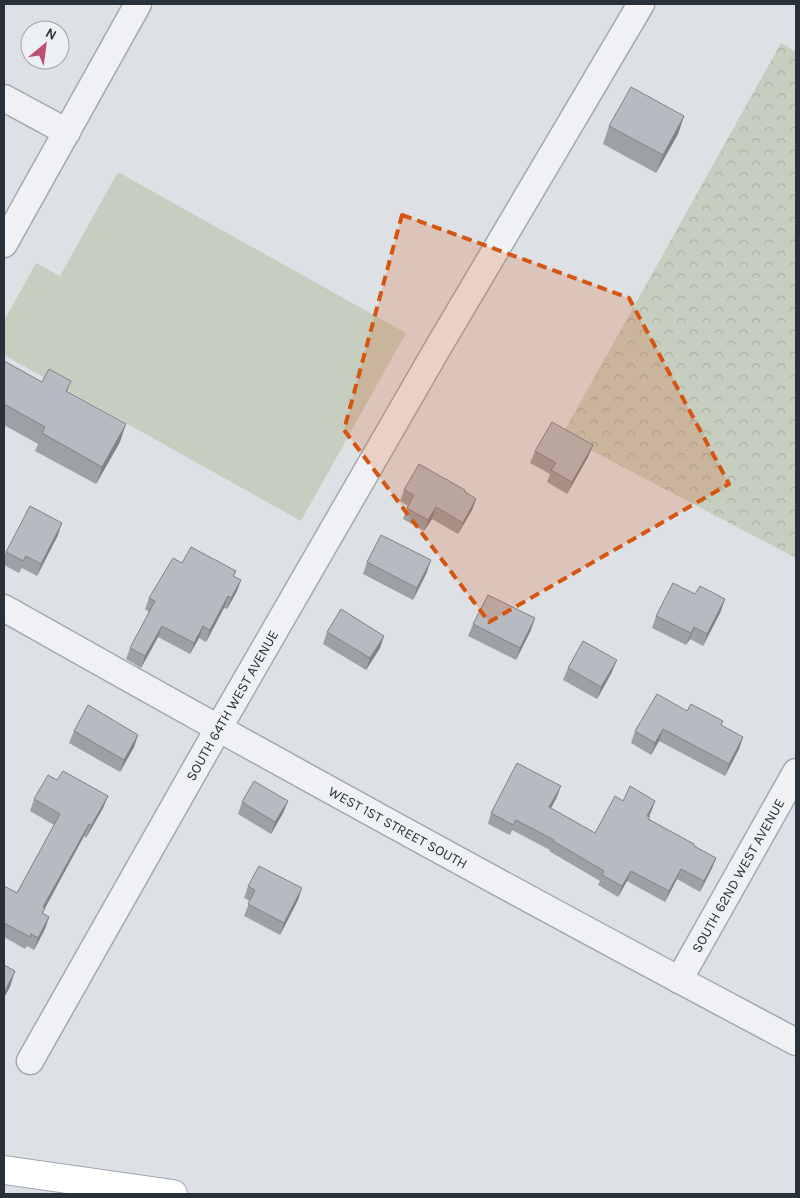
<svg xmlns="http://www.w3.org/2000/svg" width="800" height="1198" font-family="Karla,sans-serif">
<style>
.grass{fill:#c5cebf}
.forest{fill:url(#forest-crowns)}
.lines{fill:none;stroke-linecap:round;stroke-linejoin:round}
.minor-casing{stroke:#a3a9ae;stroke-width:29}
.major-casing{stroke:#9da8af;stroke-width:30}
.minor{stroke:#eff1f4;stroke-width:26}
.major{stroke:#fff;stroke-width:28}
.wall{fill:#9ca1a6}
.shaded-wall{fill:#7f8387}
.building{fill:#b5bbc1;stroke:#7f8387}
.marked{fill:#d55511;fill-opacity:0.2;stroke:#d55511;stroke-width:4;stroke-dasharray:10 6;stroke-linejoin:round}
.labels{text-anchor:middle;stroke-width:4.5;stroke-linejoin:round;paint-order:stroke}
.street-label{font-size:14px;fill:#28313a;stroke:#ecf0f3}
</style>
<defs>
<pattern id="forest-crowns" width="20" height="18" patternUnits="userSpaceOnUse" patternTransform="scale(1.25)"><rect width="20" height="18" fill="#c5cebf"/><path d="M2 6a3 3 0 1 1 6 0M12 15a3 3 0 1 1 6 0" fill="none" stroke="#a9b1a5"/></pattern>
</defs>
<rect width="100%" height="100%" fill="#dde1e5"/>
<path class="grass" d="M 118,172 L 406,333 L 301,521 L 4,355 L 4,321 L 36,263 L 60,276 Z"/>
<path class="forest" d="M 781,43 L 796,52 L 796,558 L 562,435 Z"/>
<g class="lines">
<g class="minor-casing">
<g id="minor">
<path d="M 4,98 L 67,132"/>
<path d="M 4,244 L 138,4"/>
<path id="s1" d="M 4,608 C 266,756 530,901 796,1042"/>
<path id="s2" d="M 679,980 L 796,772"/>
<path id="s3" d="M 30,1061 L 218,729 L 436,351 L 641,4"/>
</g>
</g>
<g class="major-casing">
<path id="major" d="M 4,1170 L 173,1194"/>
</g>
<use href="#minor" class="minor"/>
<use href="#major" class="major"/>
</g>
<path class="wall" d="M 684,116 L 678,134 L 656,173 L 603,144 L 609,126 Z
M 4,361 L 42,382 L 71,381 L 67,392 L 120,442 L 96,484 L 35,451 L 38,444 L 4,425 Z
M 535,451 L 588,457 L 567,494 L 547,482 L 550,474 L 530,463 Z
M 404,490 L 464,491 L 476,499 L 472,510 L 458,534 L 432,519 L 424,531 L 403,519 L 408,506 L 400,501 Z
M 58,535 L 37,576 L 22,568 L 19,573 L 4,565 L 4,557 L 6,552 Z
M 367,562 L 427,572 L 413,600 L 363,574 Z
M 182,563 L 236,571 L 234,576 L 241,580 L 237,591 L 227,609 L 224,608 L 206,642 L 199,638 L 190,654 L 158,637 L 141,668 L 126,659 L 130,648 L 149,612 L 145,609 L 149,598 Z
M 721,611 L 703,646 L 690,639 L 686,645 L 652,628 L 656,616 Z
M 473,624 L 531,630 L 516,660 L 468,636 Z
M 327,632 L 384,636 L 380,648 L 366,670 L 323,644 Z
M 568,668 L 612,672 L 597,699 L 563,680 Z
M 687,711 L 721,725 L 743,737 L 739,749 L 725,776 L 659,741 L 651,755 L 631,743 L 635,731 Z
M 74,731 L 138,735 L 134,747 L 120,772 L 69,743 Z
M 57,780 L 108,796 L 103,808 L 86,838 L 84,836 L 45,908 L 43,913 L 49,917 L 45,929 L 34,950 L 27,946 L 25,949 L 4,937 L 4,886 L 17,893 L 54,825 L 30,811 L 34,799 Z
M 557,797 L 551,808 L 595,833 L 623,801 L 655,801 L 649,817 L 649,819 L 694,846 L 716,858 L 712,868 L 700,892 L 677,879 L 665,902 L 627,881 L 618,897 L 598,885 L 600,881 L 549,851 L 550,850 L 512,830 L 510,835 L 488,824 L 491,813 Z
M 288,801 L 283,813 L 271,834 L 238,814 L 242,802 Z
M 248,886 L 298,900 L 280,935 L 244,916 L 250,901 L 244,898 Z"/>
<path class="shaded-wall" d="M 684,116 L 678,134 L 656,173 L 663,155 Z
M 126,424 L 120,442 L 96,484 L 102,467 Z
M 593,445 L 588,457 L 567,494 L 572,482 Z
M 476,499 L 472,510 L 458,534 L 463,523 Z
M 436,507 L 432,519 L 424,531 L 428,520 Z
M 62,523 L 58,535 L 37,576 L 41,564 Z
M 431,560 L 427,572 L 413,600 L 417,588 Z
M 241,580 L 237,591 L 227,609 L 231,598 Z
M 228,596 L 224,608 L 206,642 L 210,630 Z
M 725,599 L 721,611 L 703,646 L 707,634 Z
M 535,618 L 531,630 L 516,660 L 520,648 Z
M 162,626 L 158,637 L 141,668 L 145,656 Z
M 203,626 L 199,638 L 190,654 L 194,643 Z
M 694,627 L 690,639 L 686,645 L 691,633 Z
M 384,636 L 380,648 L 366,670 L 370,658 Z
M 617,660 L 612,672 L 597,699 L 601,687 Z
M 663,729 L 659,741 L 651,755 L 655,743 Z
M 138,735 L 134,747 L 120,772 L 124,760 Z
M 743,737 L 739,749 L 725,776 L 729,764 Z
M 561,786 L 557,797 L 546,817 L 549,807 Z
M 108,796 L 103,808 L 86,838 L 91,826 Z
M 288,801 L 283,813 L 271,834 L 275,822 Z
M 655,801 L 651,812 L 643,826 L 647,816 Z
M 89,824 L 84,836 L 39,919 L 43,907 Z
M 716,858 L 712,868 L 700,892 L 704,881 Z
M 681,869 L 677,879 L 665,902 L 669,891 Z
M 631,871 L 627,881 L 618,897 L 622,886 Z
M 302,888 L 298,900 L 280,935 L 284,923 Z
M 49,917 L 45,929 L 34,950 L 38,938 Z
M 15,971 L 10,987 L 4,998 L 4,993 Z"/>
<path class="building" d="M 631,87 L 684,116 L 663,155 L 609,126 Z
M 4,361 L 42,382 L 49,369 L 71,381 L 66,391 L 126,424 L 102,467 L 42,433 L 45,427 L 4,404 Z
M 552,422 L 593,445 L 572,482 L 551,470 L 556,463 L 535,451 Z
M 419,464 L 465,490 L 464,491 L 476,499 L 463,523 L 436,507 L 428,520 L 407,508 L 414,495 L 404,490 Z
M 30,506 L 62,523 L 41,564 L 26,556 L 23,561 L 6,552 Z
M 381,535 L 431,560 L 417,588 L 367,562 Z
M 191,547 L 236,571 L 233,576 L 241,580 L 231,598 L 228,596 L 210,630 L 203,626 L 194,643 L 162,626 L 145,656 L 130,648 L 155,601 L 149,598 L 173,558 L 182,563 Z
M 673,583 L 695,594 L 700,586 L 725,599 L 707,634 L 694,627 L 691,633 L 656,616 Z
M 488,595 L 535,618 L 520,648 L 473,624 Z
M 341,609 L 384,636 L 370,658 L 327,632 Z
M 583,641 L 617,660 L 601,687 L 568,668 Z
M 657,694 L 687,711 L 691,704 L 723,721 L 721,725 L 743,737 L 729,764 L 663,729 L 655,743 L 635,731 Z
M 88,705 L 138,735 L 124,760 L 74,731 Z
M 517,763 L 561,786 L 549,807 L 595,833 L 615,796 L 623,801 L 630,786 L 655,801 L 647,816 L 650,817 L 648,819 L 694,844 L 694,846 L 716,858 L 704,881 L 681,869 L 669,891 L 631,871 L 622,886 L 602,875 L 604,871 L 553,841 L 554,840 L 516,820 L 513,825 L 491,813 Z
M 63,771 L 108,796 L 91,826 L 89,824 L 43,907 L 45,908 L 42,913 L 49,917 L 38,938 L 31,934 L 30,937 L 4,923 L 4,886 L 17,893 L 60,814 L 34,799 L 48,775 L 57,780 Z
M 254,781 L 288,801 L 275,822 L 242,802 Z
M 259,866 L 302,888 L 284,923 L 248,904 L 255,890 L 248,886 Z
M 4,965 L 15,971 L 4,993 Z"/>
<path class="marked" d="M 402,215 L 629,298 L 729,484 L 489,622 L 344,430 Z"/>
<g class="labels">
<g class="street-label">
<text dy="5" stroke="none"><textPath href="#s3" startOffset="409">SOUTH 64TH WEST AVENUE</textPath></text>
<text dy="5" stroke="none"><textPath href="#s1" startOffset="451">WEST 1ST STREET SOUTH</textPath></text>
<text dy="5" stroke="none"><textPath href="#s2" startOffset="120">SOUTH 62ND WEST AVENUE</textPath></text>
</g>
</g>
<rect width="800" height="1198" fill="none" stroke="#28313a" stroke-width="10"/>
<g transform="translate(45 45) rotate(29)"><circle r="24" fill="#ecf0f3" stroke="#9ea4a9"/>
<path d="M0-4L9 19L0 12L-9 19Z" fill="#be4e72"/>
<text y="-8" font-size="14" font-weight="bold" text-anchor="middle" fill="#28313a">N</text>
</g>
</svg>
